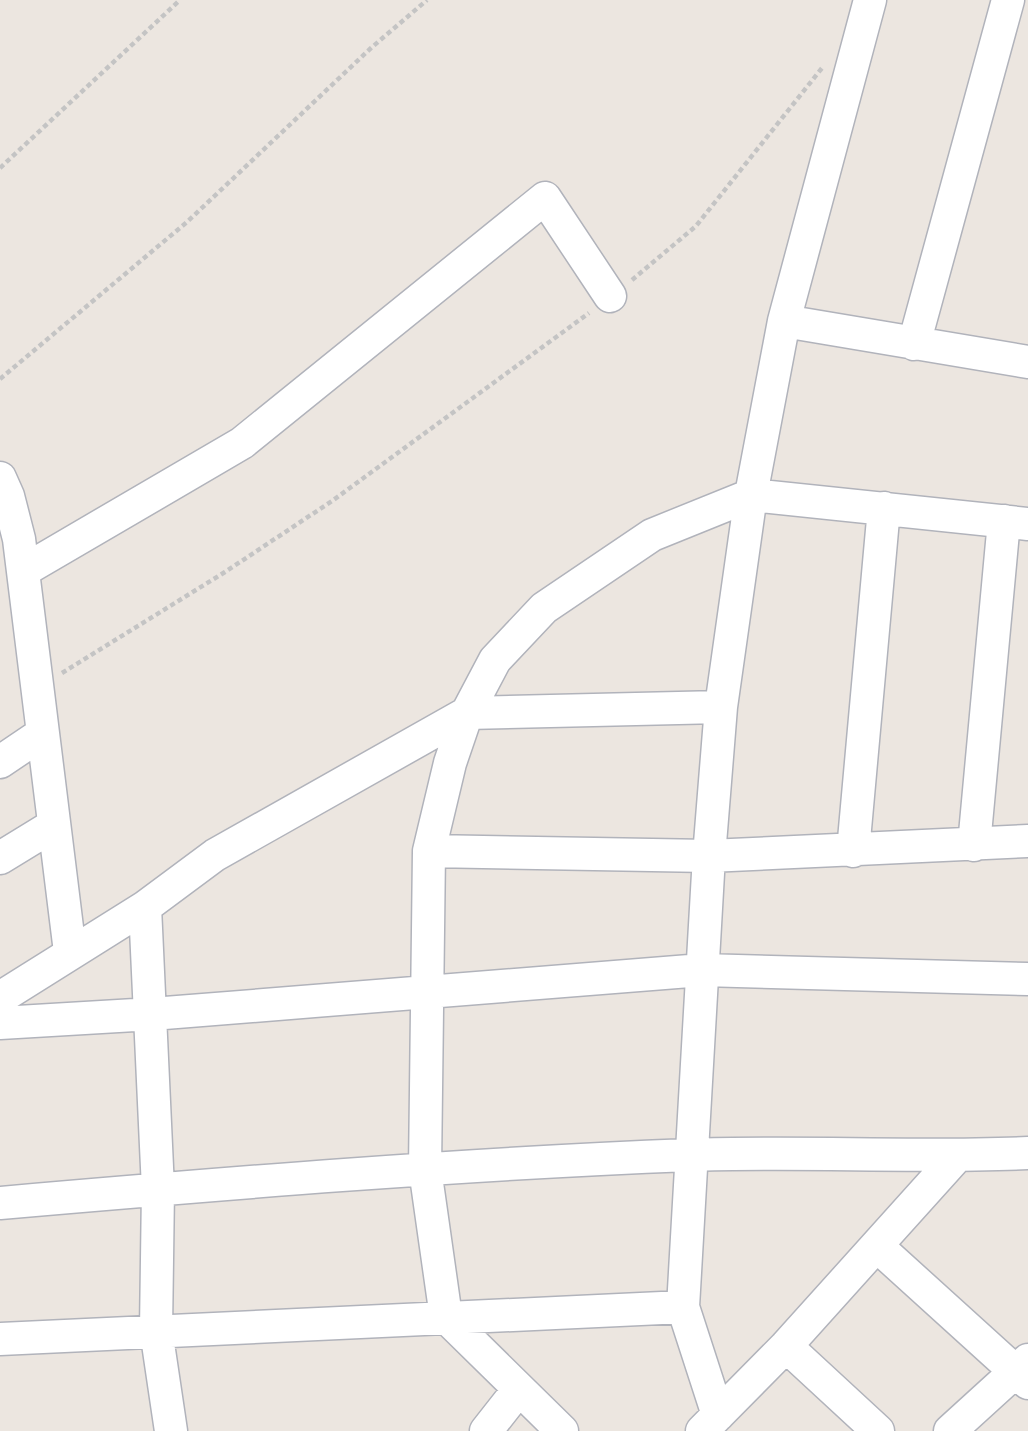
<svg xmlns="http://www.w3.org/2000/svg" width="1028" height="1431" font-family="'Asap Condensed',sans-serif">
<style>
.lines{fill:none;stroke-linecap:round;stroke-linejoin:round}
.minor-casing{stroke:#b1b3bb;stroke-width:35}
.path{stroke:#c4c4c4;stroke-width:4.5;stroke-dasharray:5 3.5;stroke-linecap:butt}
.minor{stroke:#fff;stroke-width:32}
</style>
<rect width="100%" height="100%" fill="#ece6e0"/>
<g class="lines">
<g class="minor-casing">
<path id="minor" d="M 784,321 L 1028,362
M 914,344 L 1008,0
M 0,478 L 8,496 L 19,539 L 70,952
M 23,571 L 242,443 L 545,198 L 610,296
M 0,762 L 43,733
M 974,845 L 1004,521
M 429,851 L 709,856 L 1028,841
M 853,851 L 884,508
M 0,858 L 54,825
M 145,907 L 158,1189 L 156,1330 L 171,1431
M 0,998 L 145,907 L 215,855 L 467,713 L 721,707
M 0,1023 L 152,1014 L 702,970 L 1028,979
M 0,1203 C 230,1183 460,1164 690,1155 C 803,1151 915,1158 1028,1153
M 877,1246 L 1028,1383
M 0,1339 L 683,1307
M 786,1346 L 878,1431
M 718,1415 L 683,1307 L 709,856 L 721,707 L 751,495 L 784,321 L 870,0
M 486,1431 L 519,1389
M 562,1431 L 446,1317 L 425,1169 L 429,851 L 450,763 L 467,713 L 495,660 L 544,608 L 652,535 L 751,495 L 1028,524
M 702,1431 L 786,1346 L 957,1156
M 950,1431 L 1028,1360"/>
</g>
<path class="path" d="M 0,168 L 180,0
M 632,280 L 696,226 L 822,68
M 0,379 L 187,222 L 371,48 L 427,0
M 62,673 L 225,572 L 332,501 L 589,313"/>
<use href="#minor" class="minor"/>
</g>
</svg>
